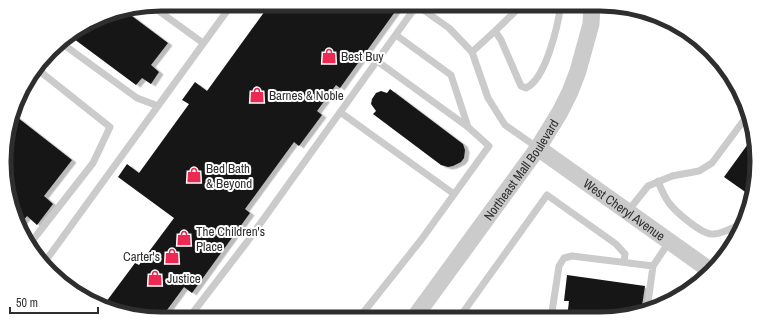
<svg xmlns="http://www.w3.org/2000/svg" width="761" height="323" font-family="'Archivo Narrow',sans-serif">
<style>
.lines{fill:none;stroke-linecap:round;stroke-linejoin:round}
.stream{stroke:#c6e3ec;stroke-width:3.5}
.building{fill:#151515;filter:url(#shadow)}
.service{stroke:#cbcbcb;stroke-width:7}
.tertiary{stroke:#cbcbcb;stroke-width:17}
.labels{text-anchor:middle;stroke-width:4;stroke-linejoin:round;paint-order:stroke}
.poi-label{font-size:13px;fill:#2e2e2e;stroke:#fff;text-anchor:start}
.street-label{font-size:13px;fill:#2e2e2e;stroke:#fff}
.rim{fill:none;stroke:#2e2e2e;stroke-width:5}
</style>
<defs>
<filter id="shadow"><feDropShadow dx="4.5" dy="2.5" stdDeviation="0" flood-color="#0004"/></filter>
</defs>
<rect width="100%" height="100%" fill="#fff"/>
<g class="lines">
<path class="stream" d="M 695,285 L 695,280"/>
</g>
<path class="building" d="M 270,4 L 390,4 L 397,9 L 340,88 L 336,85 L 317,111 L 322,115 L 299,146 L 294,142 L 245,209 L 250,213 L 192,293 L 184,287 L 167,310 L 171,313 L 167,319 L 111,311 L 103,306 L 135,263 L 139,265 L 174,218 L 118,177 L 127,164 L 139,173 L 189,104 L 182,100 L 195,82 L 207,91 Z
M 124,10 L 168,43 L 151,65 L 159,72 L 151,84 L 142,78 L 136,85 L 70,36 L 111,12 Z
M 390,89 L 463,144 L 465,150 L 464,158 L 461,162 L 453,166 L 448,167 L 441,165 L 373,114 L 376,111 L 371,104 L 372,99 L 376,93 L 381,91 L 387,93 Z
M 13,114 L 72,160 L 44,196 L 53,204 L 37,225 L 27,216 L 20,225 L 5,182 L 7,131 Z
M 753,137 L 757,151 L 751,196 L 724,177 Z
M 567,275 L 645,286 L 641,312 L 620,318 L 567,318 L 569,301 L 564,301 Z"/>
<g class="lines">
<path class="service" d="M 218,4 L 227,11
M 415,4 L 449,28 L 472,52 L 488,98 L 505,125 L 538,148
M 152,6 L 203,43
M 495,31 L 523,4
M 396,35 L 451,75 L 468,127
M 60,42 L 137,98 L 158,106
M 472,52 L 495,31 L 501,40 L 521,86 L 526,88 C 546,79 558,25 561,4
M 340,112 L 454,194
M 658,181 C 661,189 664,196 669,203 C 676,212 703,236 714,234 C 724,233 734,227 743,223
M 628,211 L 648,186 L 672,176 L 699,171 L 712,163 L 747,116
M 29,245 L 93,163 L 110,127 L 37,69
M 44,263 L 232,4
M 647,310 L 653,266 L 669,242
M 359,318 L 421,240 L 489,146 L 468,127 L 377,61
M 459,318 L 547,195 L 616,244 L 625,254 L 624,262
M 551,318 L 559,266 L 564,258 L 572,256 L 653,266
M 188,319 L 247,242 L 417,5"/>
<g class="tertiary">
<path id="s1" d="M 538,148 L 711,271"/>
<path id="s2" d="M 414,318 L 538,148 L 560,112 L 570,92 L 578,71 L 591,24 L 592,4"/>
</g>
</g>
<defs>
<g id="shop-bare" transform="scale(1.2)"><path d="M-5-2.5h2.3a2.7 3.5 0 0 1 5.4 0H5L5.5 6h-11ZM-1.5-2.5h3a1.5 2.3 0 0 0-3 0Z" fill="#eb2953" stroke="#fff" stroke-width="2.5" paint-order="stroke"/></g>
</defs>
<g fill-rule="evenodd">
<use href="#shop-bare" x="329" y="56"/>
<use href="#shop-bare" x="257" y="95"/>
<use href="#shop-bare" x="194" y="175"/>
<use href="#shop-bare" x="184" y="238"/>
<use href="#shop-bare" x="172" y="256"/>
<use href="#shop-bare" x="155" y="278"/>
</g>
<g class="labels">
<g class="poi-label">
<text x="341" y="61">Best Buy</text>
<text x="269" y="100">Barnes &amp; Noble</text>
<text x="206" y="173">Bed Bath<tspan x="206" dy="15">&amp; Beyond</tspan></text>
<text x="196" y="236">The Children's<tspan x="196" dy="15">Place</tspan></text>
<text x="160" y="261" text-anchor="end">Carter's</text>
<text x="167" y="283">Justice</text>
</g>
<g class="street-label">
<text dy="5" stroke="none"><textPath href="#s2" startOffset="183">Northeast Mall Boulevard</textPath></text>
<text dy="5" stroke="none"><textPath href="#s1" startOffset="106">West Cheryl Avenue</textPath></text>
</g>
</g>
<path d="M0 0H761V323H0ZM161 11H600A150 150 0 0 1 750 161V162A150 150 0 0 1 600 312H161A150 150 0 0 1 11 162V161A150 150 0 0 1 161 11Z" fill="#fff" fill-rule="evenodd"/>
<path class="rim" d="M161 11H600A150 150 0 0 1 750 161V162A150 150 0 0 1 600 312H161A150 150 0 0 1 11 162V161A150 150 0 0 1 161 11Z"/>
<path d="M10 307v6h88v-6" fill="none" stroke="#2e2e2e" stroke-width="2"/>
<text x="16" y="307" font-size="12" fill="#2e2e2e" stroke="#ffffff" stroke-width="3" paint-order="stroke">50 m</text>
</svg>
